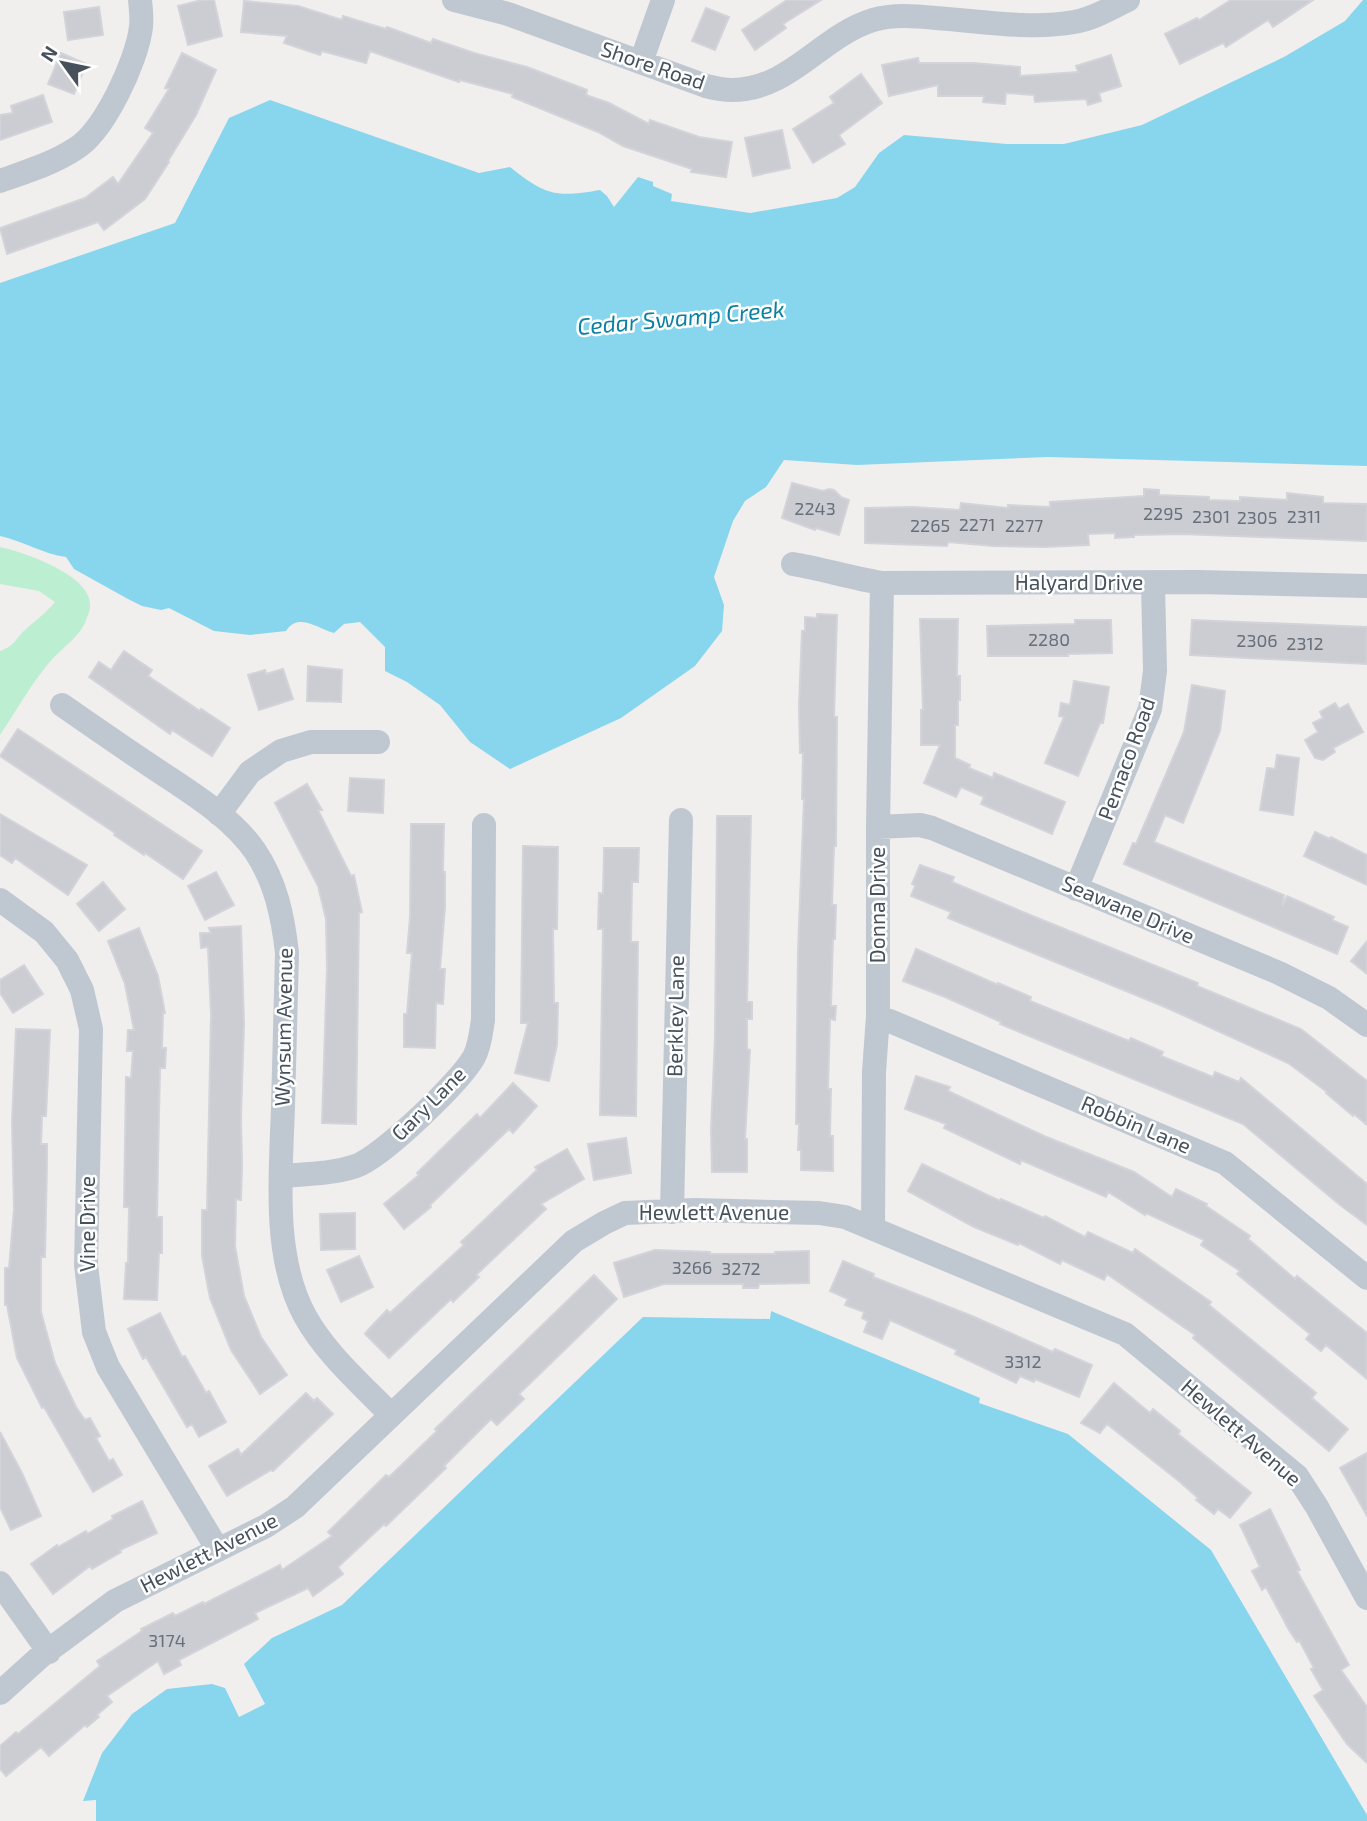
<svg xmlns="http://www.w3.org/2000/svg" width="1367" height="1821" font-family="'Exo 2',sans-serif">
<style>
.green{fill:#bcefd1}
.water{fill:#88d6ed}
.building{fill:#cbcdd3;stroke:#d2d4da;stroke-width:2}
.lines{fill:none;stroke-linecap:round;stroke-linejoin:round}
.minor{stroke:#bfc8d1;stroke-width:24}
.labels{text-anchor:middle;stroke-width:5;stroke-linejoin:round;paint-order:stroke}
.number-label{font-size:18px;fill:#67707a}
.street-label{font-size:21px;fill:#46515c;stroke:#fff}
.water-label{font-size:23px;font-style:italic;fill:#0a80a3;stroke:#fff}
</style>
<rect width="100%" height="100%" fill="#f1eeee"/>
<path class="green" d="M 0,547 C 24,552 90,575 90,604 C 91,610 86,620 84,625 C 75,641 59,650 48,664 C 30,686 16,711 0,735 L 0,651 C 16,645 14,640 26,629 C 36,620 46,613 55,602 L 39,591 L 0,584 Z"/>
<path class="water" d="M 1363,0 L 1367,0 L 1367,466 L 1048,457 L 857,465 L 784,460 L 766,487 L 745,501 L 733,521 L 714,577 L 724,605 L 722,631 L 695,666 L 621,718 L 510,769 L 470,742 L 440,705 L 407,682 L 385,671 L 385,647 L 360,622 L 344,624 L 334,633 C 317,628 298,612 286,631 L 250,635 L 214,631 L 169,608 L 161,610 L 142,606 L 128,599 L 74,569 L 66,557 C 43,554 23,541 0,536 L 0,283 L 175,223 L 229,118 L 270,100 L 479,173 L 510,167 C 545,195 556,198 600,190 L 607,196 L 614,207 L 638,177 L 653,182 L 653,186 L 672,194 L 671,201 L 750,213 L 837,198 L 855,187 L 879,153 L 904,135 L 1007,144 L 1064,144 L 1142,125 L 1284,57 L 1345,21 Z
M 771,1311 L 980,1398 L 979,1403 L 1068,1434 L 1211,1550 L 1367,1815 L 1367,1821 L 96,1821 L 96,1800 L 83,1801 L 102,1753 L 132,1714 L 167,1689 L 212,1684 L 225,1688 L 239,1717 L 265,1704 L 244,1664 L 272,1638 L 342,1605 L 643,1317 L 770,1319 Z"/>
<path class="building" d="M 202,0 L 214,0 L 222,36 L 188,45 L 178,6 Z
M 787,0 L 821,0 L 783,24 L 786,28 L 755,50 L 742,30 Z
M 1231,0 L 1313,0 L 1273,27 L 1268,20 L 1226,47 L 1223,43 L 1180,64 L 1165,34 L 1197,18 L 1199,20 Z
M 244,1 L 298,6 L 342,20 L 343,16 L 386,29 L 387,27 L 431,43 L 433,39 L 474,53 L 527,67 L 587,90 L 586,95 L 609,103 L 649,124 L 650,120 L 699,137 L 732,142 L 726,177 L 691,172 L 692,169 L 623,146 L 598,132 L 512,97 L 513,94 L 460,80 L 459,82 L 370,51 L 366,63 L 322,51 L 320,55 L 284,43 L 287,36 L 241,32 Z
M 99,7 L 103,35 L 68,40 L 64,12 Z
M 706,8 L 729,17 L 715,50 L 692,41 Z
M 61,53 L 86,64 L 74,94 L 48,84 Z
M 182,53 L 216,70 L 196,115 L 168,161 L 169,162 L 145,199 L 104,230 L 98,222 L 7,254 L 0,228 L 85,198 L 113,177 L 118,184 L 153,133 L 145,128 L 169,89 L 165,88 Z
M 1111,55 L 1121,86 L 1099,93 L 1101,101 L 1088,105 L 1086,99 L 1035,102 L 1034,95 L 1006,93 L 1005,104 L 983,102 L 984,96 L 938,96 L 938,85 L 889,96 L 882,65 L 918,58 L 919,63 L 973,63 L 1020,67 L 1020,76 L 1078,72 L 1076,66 Z
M 861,74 L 882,103 L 839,135 L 845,144 L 813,163 L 793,129 L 834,103 L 830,97 Z
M 43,95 L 52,122 L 0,140 L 0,115 L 13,113 L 11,106 Z
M 782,130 L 790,168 L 753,176 L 745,138 Z
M 792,483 L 823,491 L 829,489 L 834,490 L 841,497 L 849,500 L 839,535 L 816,528 L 815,530 L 782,518 Z
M 1144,489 L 1159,490 L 1159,495 L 1209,497 L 1209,500 L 1240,501 L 1240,497 L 1287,500 L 1287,493 L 1323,497 L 1323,503 L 1367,504 L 1367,541 L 1182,534 L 1134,535 L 1134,537 L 1115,538 L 1115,533 L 1088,534 L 1089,545 L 1045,547 L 993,546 L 948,542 L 947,546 L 865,543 L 865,508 L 913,507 L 960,510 L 961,503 L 1008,508 L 1008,505 L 1050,507 L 1050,502 L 1144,496 Z
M 817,614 L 837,615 L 834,717 L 837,717 L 836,846 L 834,846 L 832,905 L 836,905 L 835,939 L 833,939 L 831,1006 L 836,1006 L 835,1020 L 830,1019 L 828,1089 L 831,1089 L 830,1136 L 833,1136 L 833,1171 L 801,1170 L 801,1150 L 798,1150 L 799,1124 L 796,1124 L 798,950 L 804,799 L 802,799 L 803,753 L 800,753 L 799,705 L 802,631 L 805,631 L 805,617 L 817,618 Z
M 920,619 L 958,619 L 957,676 L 960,676 L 960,700 L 958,700 L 958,725 L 955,725 L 955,758 L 970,765 L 969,768 L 993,778 L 994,773 L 1065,802 L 1052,834 L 981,804 L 984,797 L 961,787 L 956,797 L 924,783 L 940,745 L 921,745 L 921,710 L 923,710 Z
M 1075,620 L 1111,620 L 1112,653 L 1068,654 L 1068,656 L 988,656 L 987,626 L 1075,624 Z
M 1192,620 L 1367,627 L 1367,664 L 1190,655 Z
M 124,651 L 152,670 L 148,676 L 200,711 L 201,709 L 230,728 L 212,756 L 172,730 L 170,734 L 89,677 L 99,662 L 111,670 Z
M 308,666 L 342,670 L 341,702 L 307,701 Z
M 283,669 L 293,699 L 259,710 L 248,675 L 265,670 L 266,674 Z
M 1074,681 L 1109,687 L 1103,723 L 1100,723 L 1078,776 L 1045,763 L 1064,717 L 1059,716 L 1061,703 L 1070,705 Z
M 1192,685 L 1225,691 L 1220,731 L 1183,823 L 1165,815 L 1154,842 L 1284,895 L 1282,906 L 1287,896 L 1334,917 L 1332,920 L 1348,927 L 1337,954 L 1124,864 L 1133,843 L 1136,844 L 1184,732 Z
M 1335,703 L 1339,709 L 1348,704 L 1363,732 L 1333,748 L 1335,752 L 1323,760 L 1315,758 L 1305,740 L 1318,732 L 1313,723 L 1323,718 L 1320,712 Z
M 18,729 L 202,851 L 183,879 L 145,853 L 144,855 L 114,835 L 115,833 L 0,756 Z
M 1277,755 L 1299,758 L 1293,815 L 1260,810 L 1267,768 L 1275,769 Z
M 350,778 L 384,780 L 383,813 L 348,811 Z
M 307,784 L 322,810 L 318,810 L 351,876 L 354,875 L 362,912 L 359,913 L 356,1124 L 322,1123 L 327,968 L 326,919 L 318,886 L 275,803 Z
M 0,814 L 87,865 L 68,895 L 15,858 L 12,863 L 0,855 Z
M 717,816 L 751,816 L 747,1002 L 752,1002 L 752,1019 L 747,1019 L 747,1049 L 750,1050 L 745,1139 L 747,1139 L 747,1172 L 712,1172 L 711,1130 L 715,1037 Z
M 411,824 L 444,824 L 443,872 L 445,872 L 445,907 L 440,969 L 445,969 L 443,1004 L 436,1003 L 435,1048 L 404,1047 L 404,1014 L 407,1014 L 412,953 L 407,953 L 410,917 Z
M 1315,832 L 1330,839 L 1331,837 L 1367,855 L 1367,885 L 1304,856 Z
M 523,846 L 558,847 L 557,929 L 553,929 L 554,1003 L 558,1003 L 557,1045 L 549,1081 L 515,1073 L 528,1023 L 521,1023 Z
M 604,848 L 639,848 L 638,882 L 632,882 L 631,942 L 638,942 L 636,1116 L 600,1115 L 603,929 L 598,929 L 599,893 L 603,894 Z
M 920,865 L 954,877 L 952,882 L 1035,917 L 1198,983 L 1197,986 L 1301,1029 L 1367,1081 L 1367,1125 L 1354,1114 L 1353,1116 L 1326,1093 L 1327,1092 L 1288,1063 L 1165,1007 L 948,918 L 951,912 L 911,896 L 915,886 L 912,884 Z
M 216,872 L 234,905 L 205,920 L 188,886 Z
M 103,882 L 125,909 L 99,931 L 77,904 Z
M 241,926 L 244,1024 L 241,1116 L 242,1165 L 241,1200 L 236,1199 L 235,1246 L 244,1296 L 261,1337 L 287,1375 L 260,1394 L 231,1350 L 210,1298 L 202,1256 L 202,1210 L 207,1210 L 211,1015 L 208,947 L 201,948 L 200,933 L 211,933 L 209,928 Z
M 139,928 L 158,976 L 165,1013 L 163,1013 L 162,1048 L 166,1048 L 165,1068 L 160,1068 L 158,1161 L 157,1217 L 162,1217 L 162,1253 L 159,1253 L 157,1300 L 124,1299 L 126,1263 L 128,1263 L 129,1207 L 124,1207 L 126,1077 L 131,1078 L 133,1051 L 127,1051 L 128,1030 L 134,1030 L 125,984 L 108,941 Z
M 1367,941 L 1367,974 L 1351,961 Z
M 916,949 L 998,985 L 998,983 L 1031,997 L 1030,1001 L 1129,1041 L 1131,1038 L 1163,1052 L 1161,1056 L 1213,1077 L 1215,1072 L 1239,1082 L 1241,1078 L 1367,1184 L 1367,1225 L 1340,1205 L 1243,1124 L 1000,1024 L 1001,1022 L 945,997 L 903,981 Z
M 24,965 L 43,994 L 13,1013 L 0,993 L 0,980 Z
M 16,1029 L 50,1030 L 46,1116 L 42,1116 L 41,1144 L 47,1144 L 47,1163 L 45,1257 L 41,1257 L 41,1312 L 55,1363 L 76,1407 L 85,1420 L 90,1418 L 100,1436 L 96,1438 L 109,1461 L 113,1459 L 122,1475 L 93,1492 L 44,1407 L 42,1408 L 17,1358 L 7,1305 L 5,1305 L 5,1268 L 9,1268 L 14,1209 L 12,1122 Z
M 916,1076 L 950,1087 L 948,1091 L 1044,1136 L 1134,1172 L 1172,1197 L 1176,1189 L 1207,1204 L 1206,1206 L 1250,1236 L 1248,1239 L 1295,1279 L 1297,1276 L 1367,1333 L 1367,1379 L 1326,1345 L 1321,1351 L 1306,1339 L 1310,1334 L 1237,1274 L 1240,1271 L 1201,1245 L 1204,1240 L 1146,1213 L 1145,1215 L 1108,1192 L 1106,1197 L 1021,1160 L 1020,1164 L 944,1128 L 946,1124 L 905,1109 Z
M 513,1083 L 537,1106 L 513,1133 L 509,1129 L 430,1205 L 431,1207 L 404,1229 L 384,1204 L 419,1175 L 417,1173 L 477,1114 L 480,1118 Z
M 626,1138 L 631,1173 L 594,1180 L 588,1144 Z
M 567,1149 L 584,1179 L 541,1204 L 546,1209 L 476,1275 L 479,1277 L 453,1302 L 451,1299 L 389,1358 L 365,1334 L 368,1330 L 387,1310 L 390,1313 L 464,1245 L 461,1242 L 537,1170 L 535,1167 Z
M 922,1164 L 1000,1201 L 1001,1199 L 1044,1218 L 1045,1216 L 1085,1237 L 1088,1232 L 1133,1253 L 1135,1249 L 1211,1302 L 1209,1305 L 1316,1393 L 1312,1398 L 1348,1429 L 1329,1451 L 1193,1338 L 1195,1335 L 1107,1274 L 1104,1280 L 1062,1260 L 1060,1264 L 1019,1243 L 1018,1245 L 974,1227 L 908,1191 Z
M 355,1213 L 355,1249 L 321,1250 L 320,1214 Z
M 655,1250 L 710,1252 L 710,1254 L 775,1254 L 775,1252 L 809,1251 L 809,1283 L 759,1284 L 758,1288 L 743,1288 L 743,1284 L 664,1284 L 624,1297 L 614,1263 Z
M 359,1256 L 373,1287 L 341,1302 L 327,1270 Z
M 843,1261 L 874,1274 L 873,1277 L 972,1316 L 1053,1352 L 1055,1349 L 1092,1365 L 1079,1397 L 1035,1379 L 1034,1382 L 1020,1376 L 1016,1383 L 955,1354 L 957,1350 L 890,1320 L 882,1339 L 864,1332 L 868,1321 L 862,1318 L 864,1312 L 845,1305 L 848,1299 L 830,1291 Z
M 594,1275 L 617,1299 L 519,1394 L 524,1399 L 497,1425 L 491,1419 L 444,1466 L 446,1468 L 386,1526 L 384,1524 L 338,1567 L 343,1574 L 313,1596 L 308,1588 L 255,1613 L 258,1619 L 179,1660 L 181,1665 L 164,1674 L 158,1661 L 107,1696 L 112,1702 L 97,1715 L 99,1717 L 87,1727 L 85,1725 L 49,1756 L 41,1747 L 6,1776 L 0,1769 L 0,1746 L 16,1732 L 18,1734 L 100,1666 L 97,1661 L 142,1631 L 141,1629 L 173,1613 L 175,1616 L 203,1602 L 204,1604 L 280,1565 L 282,1570 L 332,1536 L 328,1532 L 386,1475 L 389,1477 L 437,1431 L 435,1429 Z
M 160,1313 L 182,1357 L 185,1356 L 206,1393 L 209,1391 L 226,1422 L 199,1437 L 192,1424 L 187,1427 L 146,1357 L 143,1359 L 128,1329 Z
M 1114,1383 L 1150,1413 L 1153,1409 L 1180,1431 L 1178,1434 L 1251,1493 L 1230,1518 L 1218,1509 L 1214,1514 L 1196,1500 L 1198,1498 L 1180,1482 L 1107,1424 L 1100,1433 L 1081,1423 Z
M 306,1393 L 314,1401 L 317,1398 L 333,1414 L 273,1471 L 271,1470 L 227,1496 L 209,1466 L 238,1449 L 241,1455 Z
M 0,1432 L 22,1473 L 41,1516 L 11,1530 L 0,1507 Z
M 1367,1453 L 1367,1516 L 1340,1468 Z
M 142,1501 L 157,1533 L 120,1550 L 121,1552 L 92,1569 L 90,1566 L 53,1594 L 31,1564 L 57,1545 L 58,1547 L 86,1531 L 87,1534 L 113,1519 L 112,1516 Z
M 1270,1509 L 1300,1570 L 1297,1571 L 1349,1665 L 1341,1670 L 1367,1707 L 1367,1763 L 1347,1744 L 1314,1696 L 1323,1690 L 1311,1669 L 1314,1668 L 1299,1640 L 1297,1642 L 1289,1630 L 1266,1587 L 1262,1590 L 1252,1571 L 1260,1567 L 1240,1525 Z"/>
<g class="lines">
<path class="minor" d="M 454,0 L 508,14 L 706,86 C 714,88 723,90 732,90 C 790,90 821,36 873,20 C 893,14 915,16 936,18 C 980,21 1030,30 1074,22 C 1093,19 1111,8 1128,0
M 641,62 L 663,0
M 0,181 C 25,172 52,164 75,149 C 104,132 137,61 141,27 C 142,18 141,9 140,0
M 793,564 C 823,569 851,578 882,583 L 1198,582 L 1367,586
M 62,705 C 95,728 127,750 160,772 C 193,794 232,818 255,851 C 276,882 283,917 287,953 C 286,1004 284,1056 283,1107 C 281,1172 272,1256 305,1316 C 326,1354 361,1384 391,1415
M 219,814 L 250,772 L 281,751 L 311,742 L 378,742
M 878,827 L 920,825 L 932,828 L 1279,973 L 1329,998 L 1367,1025
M 1076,889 L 1150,709 L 1155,671 L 1153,583
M 0,900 L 44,932 L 67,960 L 82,990 L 91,1029 L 86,1265 L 94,1332 L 108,1367 L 218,1550
M 878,1016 L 1225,1163 L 1367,1278
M 281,1176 C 306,1174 332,1174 356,1166 C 383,1156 460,1082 474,1057 C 480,1046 481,1032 483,1020 L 484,825
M 672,1212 L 681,820
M 873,1227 L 874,1072 L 878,1016 L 878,827 L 882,583
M 0,1583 L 49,1652
M 0,1693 L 41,1656 L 115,1601 L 266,1526 L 295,1507 L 574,1241 L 604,1223 L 625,1213 L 694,1210 L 819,1213 L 845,1217 L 1125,1334 L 1297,1476 L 1317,1507 L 1367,1598"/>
</g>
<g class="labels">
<g class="number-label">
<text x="815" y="515">2243</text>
<text x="1163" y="520">2295</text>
<text x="1211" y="523">2301</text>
<text x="1304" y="523">2311</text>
<text x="1257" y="524">2305</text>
<text x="977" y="531">2271</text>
<text x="930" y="532">2265</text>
<text x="1024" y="532">2277</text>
<text x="1049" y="646">2280</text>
<text x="1257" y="647">2306</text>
<text x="1305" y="650">2312</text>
<text x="692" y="1274">3266</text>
<text x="741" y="1275">3272</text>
<text x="1023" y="1368">3312</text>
<text x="167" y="1647">3174</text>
</g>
<g class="street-label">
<text transform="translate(653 66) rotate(19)" y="7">Shore Road</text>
<text x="1079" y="590">Halyard Drive</text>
<text transform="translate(1127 759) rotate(-70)" y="7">Pemaco Road</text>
<text transform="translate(878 905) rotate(-90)" y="7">Donna Drive</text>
<text transform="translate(1128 910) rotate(23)" y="7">Seawane Drive</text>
<text transform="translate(676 1016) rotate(-89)" y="7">Berkley Lane</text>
<text transform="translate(284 1027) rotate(-89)" y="7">Wynsum Avenue</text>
<text transform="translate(429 1104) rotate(-45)" y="7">Gary Lane</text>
<text transform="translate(1136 1125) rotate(23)" y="7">Robbin Lane</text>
<text x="714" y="1220">Hewlett Avenue</text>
<text transform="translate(88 1224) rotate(-90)" y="7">Vine Drive</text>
<text transform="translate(1241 1433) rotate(41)" y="7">Hewlett Avenue</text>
<text transform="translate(209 1553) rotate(-27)" y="7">Hewlett Avenue</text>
</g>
<g class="water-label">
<text transform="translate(681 318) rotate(-5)" y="8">Cedar Swamp Creek</text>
</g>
</g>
<g transform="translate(63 63) rotate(303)" stroke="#ffffff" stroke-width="5" paint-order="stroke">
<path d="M0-5L12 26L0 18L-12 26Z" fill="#46515c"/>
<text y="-10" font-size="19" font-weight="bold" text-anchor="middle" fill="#46515c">N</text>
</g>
</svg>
